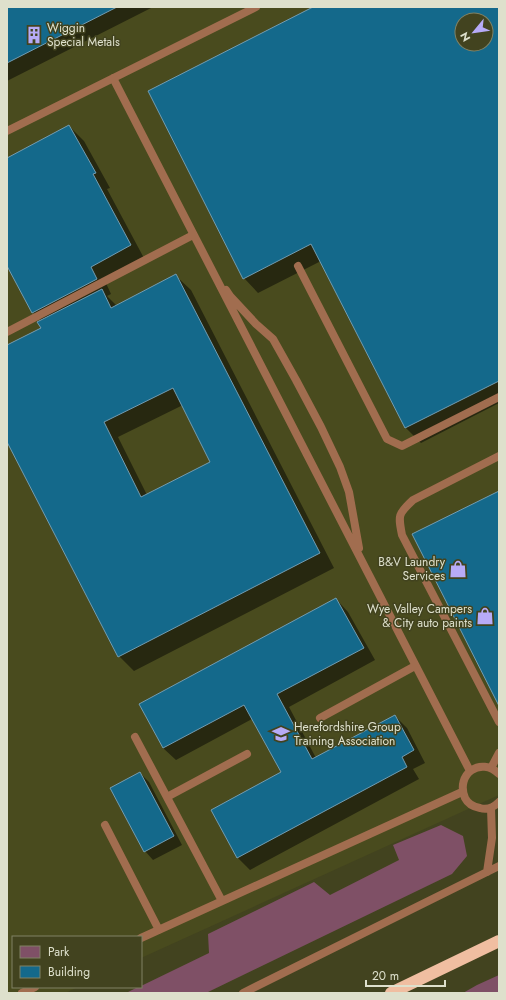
<svg xmlns="http://www.w3.org/2000/svg" width="506" height="1000" viewBox="0 0 506 1000" font-family="Jost,sans-serif">
  <style>
    .built { fill: #494b1e; fill-rule: evenodd }
    .green { fill: #7f5066 }
    .shadow { fill: #0007; fill-rule: evenodd }
    .building { fill: #14698b; stroke: #729cb1; fill-rule: evenodd }
    .lines { fill: none; stroke-linecap: round; stroke-linejoin: round }
    .lane { stroke: #a16d4f; stroke-width: 8 }
    .highway { stroke: #f0bea1; stroke-width: 12 }
    .labels { text-anchor: middle; dominant-baseline: central; stroke-width: 3; stroke-linejoin: round; paint-order: stroke }
    .poi-label { font-size: 12px; fill: #dee0cc; stroke: #42431f; text-anchor: start }
  </style>
  <rect width="100%" height="100%" fill="#42431f"/>
  <!-- built -->
  <path class="built" d="M7 7H499V795L141 958V937H13V987H78L65 993H7ZM462 20H486V44H462Z"/>
  <!-- green -->
  <path class="green" d="M441 825 463 836 467 856 452 874 206 993H126L138 987H141V986L209 953 208 934 314 882 330 895 399 860 393 845Z
    M499 975V993H463L477 985Z"/>
  <!-- shadow -->
  <path class="shadow" d="M7 7H153L7 81Z
    M315 7H499V403L421 443 406 428 321 261 258 293 244 278ZM462 20H486V44H462Z
    M69 126 84 141 110 188 107 189 145 260 105 281 111 294 107 296 117 306 176 276 191 290 334 568 134 671 119 656 7 440V346L42 329V321L33 312 7 264V159ZM183 405 212 463 147 495 118 437Z
    M336 599 348 612 375 660 289 707 316 758 395 716 407 728 425 763 413 769 419 779 250 870 238 858 282 773 252 719 176 760 163 748Z
    M140 773 149 782 182 845 153 860 145 851Z"/>
  <!-- building -->
  <path class="building" d="M7 7H117L7 63Z
    M313 7H499V381L405 428 311 244 243 279 148 91ZM462 20H486V44H462Z
    M69 125 96 173 93 174 131 245 91 267 97 279 32 313 7 266V158Z
    M176 274 320 553 118 657 7 442V345L41 328 37 322 102 289 111 308ZM173 388 210 462 141 497 104 422Z
    M499 491V706L412 534Z
    M336 598 364 648 277 694 312 759 395 715 414 750 402 757 407 767 237 858 211 810 281 772 244 705 163 748 139 704Z
    M140 772 174 836 144 852 110 788Z"/>
  <g class="lines">
    <!-- lane -->
    <path class="lane" d="M113 78 470 771
      M7 131 256 7
      M298 266 387 439 402 446 499 397
      M226 290 230 296 256 324 273 339 296 380 321 427 340 467 349 492 359 548
      M7 332 193 235
      M499 456 413 500C398 514 398 515 402 535L499 722
      M320 718 415 666
      M135 737 222 901
      M491 768 499 753
      M499 774C481 756 455 774 465 798 468 804 474 807 480 808 487 810 494 807 499 802
      M167 797 247 754
      M105 825 159 930
      M487 872 492 838 491 808
      M141 938 462 792
      M22 993 35 987
      M243 993 499 866"/>
    <!-- highway -->
    <path class="highway" d="M391 993 499 941"/>
  </g>
  <!-- icons -->
  <defs>
    <g id="building-bare" transform="scale(1.38)"><path d="M-4-6H4V6H1V3H-1V6H-4ZM-2.5-4.3h1.7v1.8h-1.7ZM.8-4.3h1.7v1.8H.8ZM-2.5-1h1.7V.8h-1.7ZM.8-1h1.7V.8H.8Z" fill="#b7abf7" stroke="#42431f" stroke-width="2.5" paint-order="stroke"/></g>
    <g id="shop-bare" transform="scale(1.38)"><path d="M-5-2.5h2.3a2.7 3.5 0 0 1 5.4 0H5L5.5 6h-11ZM-1.5-2.5h3a1.5 2.3 0 0 0-3 0Z" fill="#b7abf7" stroke="#42431f" stroke-width="2.5" paint-order="stroke"/></g>
    <g id="university-bare" transform="scale(1.38)"><path d="M0-5L7-2L0 1L-7-2ZM-4 1L0 2.5L4 1V4Q0 6-4 4Z" fill="#b7abf7" stroke="#42431f" stroke-width="2.5" paint-order="stroke"/></g>
  </defs>
  <g fill-rule="evenodd">
    <use href="#building-bare" x="34" y="35"/>
    <use href="#shop-bare" x="458" y="569"/>
    <use href="#shop-bare" x="485" y="616"/>
    <use href="#university-bare" x="281" y="734"/>
  </g>
  <g class="labels">
    <!-- poi labels -->
    <g class="poi-label">
      <text x="47" y="28">Wiggin<tspan x="47" dy="14">Special Metals</tspan></text>
      <text x="445" y="562" text-anchor="end">B&amp;V Laundry<tspan x="445" dy="14">Services</tspan></text>
      <text x="472" y="609" text-anchor="end">Wye Valley Campers<tspan x="472" dy="14">&amp; City auto paints</tspan></text>
      <text x="294" y="727">Herefordshire Group<tspan x="294" dy="14">Training Association</tspan></text>
    </g>
  </g>
  <!-- border -->
  <rect width="506" height="1000" fill="none" stroke="#dee0cc" stroke-width="16"/>
  <!-- legend -->
  <rect x="12" y="936" width="130" height="52" fill="#42431f" stroke="#808264"/>
  <rect x="20" y="946" width="20" height="12" fill="#7f5066" stroke="#808264"/>
  <text x="48" y="956" font-size="12" fill="#dee0cc">Park</text>
  <rect x="20" y="966" width="20" height="12" fill="#14698b" stroke="#808264"/>
  <text x="48" y="976" font-size="12" fill="#dee0cc">Building</text>
  <!-- north arrow -->
  <g transform="translate(474 32) rotate(241)"><circle r="19" fill="#42431f" stroke="#808264"/>
  <path d="M0-3L7 15L0 10L-7 15Z" fill="#b7abf7"/>
  <text y="-6" font-size="11" font-weight="bold" text-anchor="middle" fill="#dee0cc">N</text>
  </g>
  <!-- scale -->
  <path d="M366 980v6h79v-6" fill="none" stroke="#dee0cc" stroke-width="2"/>
  <text x="372" y="980" font-size="12" fill="#dee0cc" stroke="#42431f" stroke-width="3" paint-order="stroke">20 m</text>
</svg>
